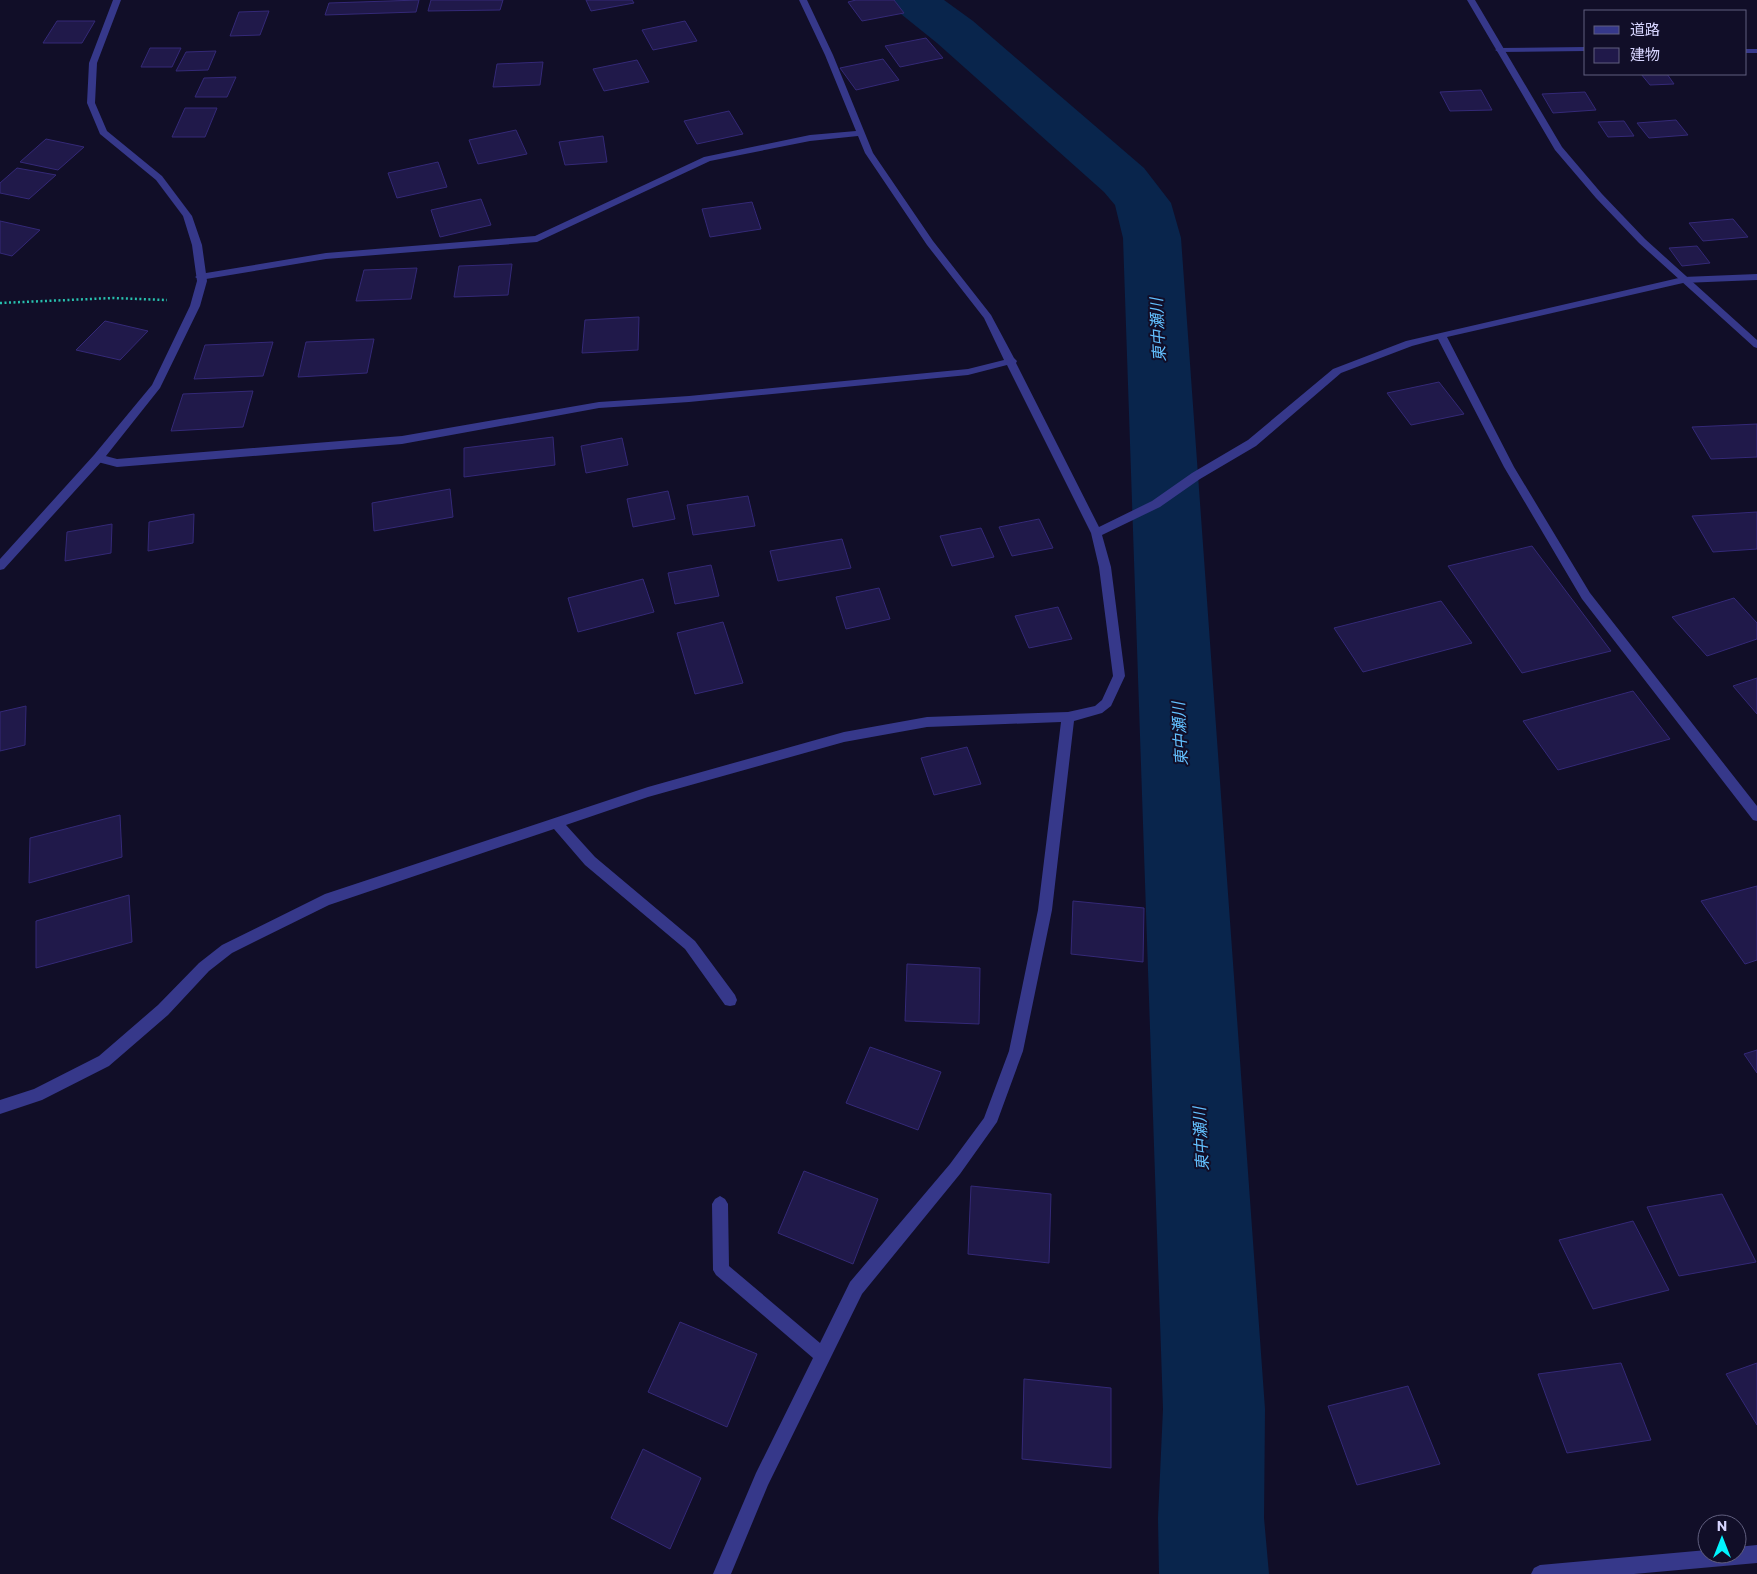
<svg xmlns="http://www.w3.org/2000/svg" width="1757" height="1574" viewBox="0 0 1757 1574" font-family="Commissioner,'Noto Sans JP',sans-serif">
  <style>
    .lines { fill: none; stroke-linecap: round; stroke-linejoin: round }
    .river { fill: #09254c; fill-rule: evenodd }
    .building { fill: #20194a; stroke: #342977 }
    .path { stroke: #28c0ae; stroke-width: 2.5; stroke-dasharray: 2 2.5; stroke-linecap: butt }
    .minor { fill: #36388a; fill-rule: evenodd }
    .tertiary { fill: #36388a; fill-rule: evenodd }
    .labels { text-anchor: middle; dominant-baseline: central; stroke-width: 4; stroke-linejoin: round; paint-order: stroke }
    .water-label { font-size: 16px; font-style: italic; fill: #63c0ff; stroke: #110e28 }
  </style>
  <rect width="100%" height="100%" fill="#110e28"/>
  <g class="lines">
    <!-- river -->
    <path class="river" d="M889 0H944L973 21 1144 168 1171 203 1181 238 1265 1409 1264 1518 1269 1574H1159L1158 1518 1163 1409 1123 238 1115 205 1104 192 937 43 896 10Z"/>
  </g>
  <!-- building -->
  <path class="building" d="M419 0 416 12 325 15 329 3Z
    M431 0H503L500 10 428 11Z
    M586 0H632L634 3 591 11Z
    M856 0H894L904 13 862 21 848 2Z
    M269 11 260 35 230 36 239 12Z
    M57 21H95L82 43H43Z
    M685 21 697 41 653 50 642 30Z
    M926 38 943 58 900 67 885 46Z
    M150 48H181L172 67H141Z
    M216 51 208 70 176 71 186 52Z
    M883 59 899 80 856 90 840 68Z
    M637 60 649 82 604 91 593 69Z
    M543 62 540 85 493 87 497 64Z
    M1641 74H1667L1674 84 1650 85Z
    M236 77 227 97H195L204 78Z
    M1481 90 1492 110 1450 111 1440 92Z
    M1585 92 1596 110 1553 113 1542 94Z
    M185 108H217L205 137H172Z
    M729 111 743 134 697 144 684 121Z
    M1676 120 1688 135 1649 138 1637 123Z
    M1624 121 1634 136 1608 137 1598 122Z
    M516 130 527 154 478 164 469 140Z
    M603 136 607 162 565 165 559 142Z
    M46 139 84 147 58 170 20 162Z
    M438 162 447 187 397 198 388 173Z
    M17 168 56 175 29 199 0 193V183Z
    M481 199 491 225 440 237 431 210Z
    M752 202 761 229 710 237 702 209Z
    M1733 219 1748 237 1703 241 1689 223Z
    M0 221 40 230 12 256 0 253Z
    M1697 246 1710 263 1682 266 1669 248Z
    M512 264 508 295 454 297 459 266Z
    M417 268 411 299 356 301 364 270Z
    M639 317 638 350 582 353 585 320Z
    M105 321 148 331 120 360 76 350Z
    M374 339 367 373 298 377 306 342Z
    M273 342 263 376 194 379 205 345Z
    M1439 382 1464 414 1411 425 1387 393Z
    M253 391 243 427 171 431 183 394Z
    M1757 424V457L1711 459 1692 427Z
    M553 437 555 465 464 477V448Z
    M622 438 628 465 586 473 581 446Z
    M450 489 453 517 374 531 372 503Z
    M668 491 675 519 633 527 627 499Z
    M748 496 755 526 693 535 687 505Z
    M1757 512V549L1713 552 1692 516Z
    M194 514 193 543 148 551 149 522Z
    M1039 519 1053 548 1012 556 999 527Z
    M112 524 111 553 65 561 67 532Z
    M981 528 994 557 952 566 940 536Z
    M842 539 851 568 778 581 770 551Z
    M1532 546 1611 651 1522 673 1448 566Z
    M711 565 719 596 675 604 668 573Z
    M643 579 654 612 578 632 568 598Z
    M879 588 890 619 846 629 836 597Z
    M1734 598 1757 623V639L1707 656 1672 617Z
    M1441 601 1472 643 1363 672 1334 628Z
    M1058 607 1072 639 1029 648 1015 616Z
    M723 622 743 683 695 694 677 633Z
    M1757 678V714L1733 686Z
    M1633 691 1670 739 1558 770 1523 721Z
    M26 706 25 745 0 751V712Z
    M967 747 981 784 934 795 921 758Z
    M120 815 122 857 29 883 30 838Z
    M1757 886V960L1745 964 1701 901Z
    M129 895 132 942 36 968V921Z
    M1073 901 1144 908 1143 962 1071 954Z
    M907 964 980 968 979 1024 905 1021Z
    M870 1047 941 1072 918 1130 846 1103Z
    M1757 1050V1073L1744 1054Z
    M804 1171 878 1199 853 1264 778 1233Z
    M971 1186 1051 1194 1049 1263 968 1254Z
    M1722 1194 1756 1262 1679 1276 1647 1207Z
    M1633 1221 1669 1290 1593 1309 1559 1240Z
    M680 1322 757 1354 727 1427 648 1392Z
    M1621 1363 1651 1440 1567 1453 1538 1374Z
    M1757 1363V1425L1726 1374Z
    M1024 1379 1111 1388V1468L1022 1459Z
    M1408 1386 1440 1464 1357 1485 1328 1406Z
    M643 1449 701 1478 670 1549 611 1518Z"/>
  <g class="lines">
    <!-- path -->
    <path class="path" d="M0 303 113 298 167 300"/>
    <!-- minor -->
    <path class="minor" d="M799 0H807L833 55 873 153 933 241 991 315 1014 358 1017 361 1016 363 1099 527 1152 501 1192 473 1248 440 1333 369 1406 341 1683 277 1757 274V280L1683 283 1447 337 1514 467 1590 593 1757 806V821L1753 820 1582 599 1504 467 1438 339 1412 346 1341 373 1256 446 1200 479 1160 507 1102 535 1111 567 1125 676 1111 706 1102 713 1074 721 1052 910 1023 1051 997 1122 960 1174 862 1294 768 1485 731 1574H713L756 1473 813 1358 716 1275 713 1270 712 1204 715 1199 720 1196 725 1199 728 1204 729 1266 820 1343 850 1282 950 1164 984 1118 1009 1051 1038 910 1061 722 927 727 844 742 648 797 566 825 595 857 695 941 735 995 737 1000 735 1005 730 1006 725 1005 685 949 585 865 554 829 329 905 232 953 209 971 168 1015 109 1066 42 1100 0 1114V1100L34 1089 99 1056 158 1005 199 963 222 945 325 894 648 787 844 732 927 717 1068 712 1095 706 1102 700 1113 676 1099 567 1091 533 1007 365 968 375 689 402 599 408 402 444 117 467 94 461 93 458 98 454 117 459 402 436 599 402 689 396 968 369 1004 360 984 318 927 245 865 153 858 136 810 141 710 161 537 242 326 259 200 280 195 277 200 274 326 253 535 236 704 157 810 135 856 131 825 55Z
      M1586 47V51L1499 52 1495 50 1499 48Z
      M1746 49H1757V53H1746Z
      M1757 1545V1563L1634 1574H1531L1534 1568 1540 1565 1707 1550V1554H1737V1547Z"/>
    <!-- tertiary -->
    <path class="tertiary" d="M113 0H121L97 63 95 103 107 131 162 176 192 216 202 245 207 281 200 306 160 388 102 461 4 569 0 570V559L94 455 152 385 190 306 197 281 192 245 183 216 156 180 100 134 87 103 89 63Z
      M1467 0H1475L1562 147 1602 194 1645 239 1757 340V348L1754 347 1639 243 1596 198 1555 150Z"/>
  </g>
  <g class="labels">
    <!-- water labels -->
    <g class="water-label">
      <text transform="translate(1157 330) rotate(-93)">東中瀬川</text>
      <text transform="translate(1179 734) rotate(-93)">東中瀬川</text>
      <text transform="translate(1200 1139) rotate(-93)">東中瀬川</text>
    </g>
  </g>
  <!-- legend -->
  <rect x="1584" y="10" width="162" height="65" fill="#110e28" stroke="#605e7e"/>
  <rect x="1594" y="26" width="25" height="8" fill="#36388a" stroke="#605e7e"/>
  <text x="1630" y="35" font-size="15" fill="#d7d5ff">道路</text>
  <rect x="1594" y="48" width="25" height="15" fill="#20194a" stroke="#605e7e"/>
  <text x="1630" y="60" font-size="15" fill="#d7d5ff">建物</text>
  <!-- north arrow -->
  <g transform="translate(1722 1539)"><circle r="24" fill="#110e28" stroke="#605e7e"/>
  <path d="M0-4L9 19L0 12L-9 19Z" fill="#01f4ff"/>
  <text y="-8" font-size="14" font-weight="bold" text-anchor="middle" fill="#d7d5ff">N</text>
  </g>
</svg>
